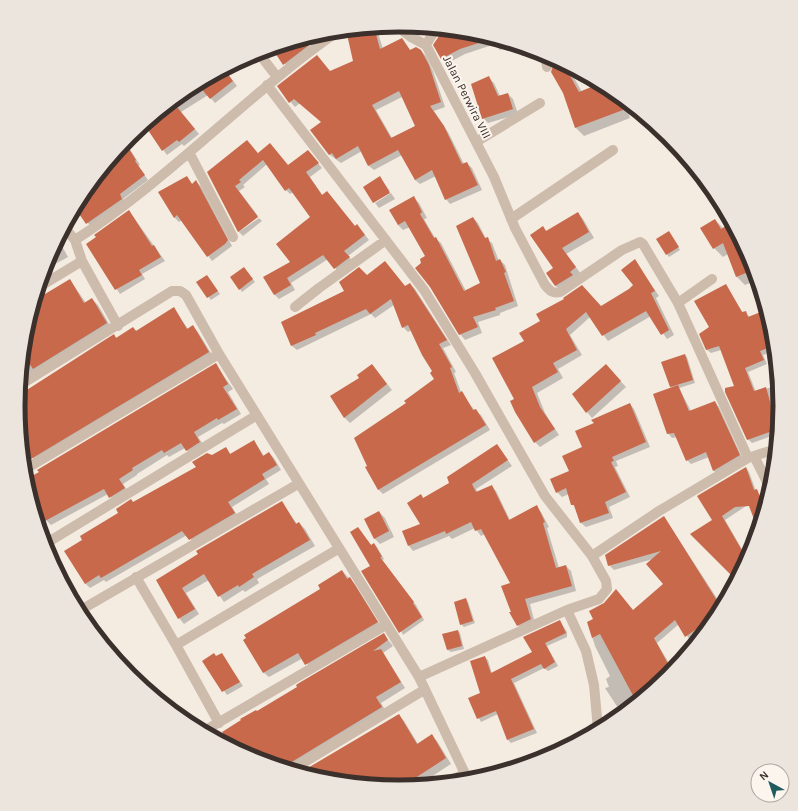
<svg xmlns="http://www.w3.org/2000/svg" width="798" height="811" viewBox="0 0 798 811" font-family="Karla,sans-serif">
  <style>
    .shadow { fill: #0003; fill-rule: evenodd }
    .building { fill: #c8694b; fill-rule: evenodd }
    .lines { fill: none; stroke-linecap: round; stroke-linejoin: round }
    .minor { stroke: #cdbbac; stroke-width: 10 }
    .labels { text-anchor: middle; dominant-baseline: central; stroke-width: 4; stroke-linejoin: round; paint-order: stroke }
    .street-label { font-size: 12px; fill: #3b302b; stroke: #fbf5ee }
    .rim { fill: none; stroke: #3b302b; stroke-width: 5 }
  </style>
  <rect width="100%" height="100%" fill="#f4ebe1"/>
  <!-- shadow -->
  <path class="shadow" d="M376 27 383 49 402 40 411 51H421L426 56 433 71 445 107 434 111 448 132 464 164 467 163 472 168 482 190 450 204 446 199 436 176 420 184 415 180 402 155 374 170 369 166 362 151 341 163 330 155 312 130 322 122 300 103 295 107 278 87 331 73 355 61 348 30ZM402 97 416 126 392 138 376 110Z
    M446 29 474 32 514 44 500 50 495 44 465 54 446 64 441 59 447 33Z
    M302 39 309 47 289 69 273 48Z
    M516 45 532 50 533 53 522 56 517 51Z
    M559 61 569 69 582 92 602 84 611 89 623 99 630 118 584 136 576 128Z
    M224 69 237 86 215 103 208 95 181 112 199 134 184 146 182 144 167 155 144 124 188 89Z
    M489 78 494 83 500 96 508 94 513 99 518 114 488 123 483 118Z
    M125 142 140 165 138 166 148 180 123 199 126 203 92 228 75 207 82 194Z
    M270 145 288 166 308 151 322 168 310 177 323 196 355 227 361 230 369 240 348 256 354 262 339 273 328 259 291 283 295 290 279 299 274 294 291 262 311 218 293 192 290 194 286 190 267 164 243 185 245 187 239 191 258 216 239 232 208 173 258 154Z
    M186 178 193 185 196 182 201 186 232 246 212 261 182 220 179 222 174 217Z
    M380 178 390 191 374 202Z
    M391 193 395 199 379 208 375 203Z
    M414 198 419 203 427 218 424 219 435 238 441 243 466 291 482 283 473 218 478 223 486 239 492 243 499 261 500 260 505 265 518 306 500 313V315L478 322 482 333 465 340 460 334 423 264 426 257 410 227 403 230 398 225 391 210Z
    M129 211 165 261 142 274 145 279 120 294 88 244Z
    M578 213 583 219 594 238 566 254 581 274 560 290 554 284V268L543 227 547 232Z
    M259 218 262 221 243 236 239 232Z
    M715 220 723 228 732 223 751 260 757 280 745 285 736 276 728 254 723 257 714 248 702 228Z
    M671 235 680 250 669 257 667 254Z
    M58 239 68 257 44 270 47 259Z
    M635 261 659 296 656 298 674 335 667 339 651 316 608 341 590 317 570 335 582 355 558 369 563 378 537 393 545 413 559 435 540 447 535 442 516 400 525 341 542 322 601 307 635 285Z
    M385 263 405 287 410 284 415 289 451 345 443 348 456 372 454 373 461 392 475 411 481 415 490 430 383 494 378 489 369 466 407 404 435 379 434 372 412 330 408 332 403 327 394 305 375 318 371 314 297 350 292 346 282 322 346 291Z
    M246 271 255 282 242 292 240 289Z
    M209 279 220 294 211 300 197 283Z
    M70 280 86 303 92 299 98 305 112 329 20 389 25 331 34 301Z
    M726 286 743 313 745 312 750 317 767 311 773 331 775 351 763 355 767 364 748 372 756 392 778 385 780 406 777 434 752 443 748 439 735 387 721 350 711 353 707 350 711 327Z
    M174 309 188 329 193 326 198 332 214 358 37 463 29 454 23 458 18 405 19 392H24L114 336 117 338 133 328 136 331Z
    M685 355 687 357 695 383 679 388 691 411 715 403 719 407 743 460 718 475 714 471 709 457 691 464 687 460 677 437 672 438 668 433 672 388 670 387Z
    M216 365 233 389 228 392 241 414 224 424 222 423 198 437 205 447 191 455 185 448 169 457 167 455 137 474V475L123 484 129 493 115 502 108 494 51 525 46 520 29 491 26 481Z
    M372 365 392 390 350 423 344 417Z
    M611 371 626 387 592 418 587 412Z
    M630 404 634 409 650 447 616 461 618 466 615 467 630 497 609 507 613 518 586 527 581 523 569 494 562 497 557 492 584 448 595 423Z
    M254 441 264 456 269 453 274 458 281 470 266 479 269 484 232 507 239 518 195 544 187 535 106 582 104 580 90 588 85 583 83 540 134 503 197 468 226 448 231 455Z
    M497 445 512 466 476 489 478 492 491 486 496 491 510 520 536 507 541 512 549 527 547 528 559 568 566 566 571 571 576 591 530 604 535 624 523 630 518 625 512 612V583L485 534 481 536 475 528 452 539 449 536 413 551 409 546 422 524 420 495 424 499 451 484Z
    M746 468 749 472 756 491 761 496 768 494 758 528 749 504 725 520 747 558 736 580 699 529 714 520Z
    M282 503 297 524 299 523 305 529 315 546 257 579 259 583 245 592 243 590 224 602 209 580 186 593 199 614 184 624 179 618 158 580Z
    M379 512 385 518 394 537 380 544 374 538Z
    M664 517 722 606 716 617 704 631 690 640 679 624 657 643 673 670 605 725V718L620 711 605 688 609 687 606 679 610 676 595 646 588 623 633 611 664 584 653 559 614 570 609 565Z
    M360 531 372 546 374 544 377 547 384 559 382 560 416 605 424 620 403 635 372 566Z
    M342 571 355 584 382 628 311 669 303 658 269 677 263 672Z
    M466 599 468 602 475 623 464 627 461 624Z
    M560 621 567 632V637L547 646 558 666 548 671 544 668 514 683 537 733 511 743 507 739 498 714 481 722 469 699 481 693 485 657 488 660 492 674 534 653Z
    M458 631 460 633 464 649 451 652 448 650 443 634Z
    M384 635 393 646 383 653 405 688 381 703 387 713 294 770 253 757 220 740 257 712Z
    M221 654 243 686 227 695 203 661Z
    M399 715 404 721 418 744 432 736 437 741 451 764 420 784 399 786 324 779 302 772Z"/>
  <!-- building -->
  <path class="building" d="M374 27 380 49 402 38 410 50 416 47 421 50 429 65 441 102 430 106 444 126 462 164 467 162 478 185 445 200 432 170 415 180 398 150 368 166 358 146 336 159 332 153 329 155 310 130 321 122 294 99 289 103 277 86 317 55 330 71 353 61 346 30ZM399 91 415 126 391 138 372 105Z
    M452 30 474 32 494 38 460 49 441 59 433 45 439 36Z
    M304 38 309 45 283 65 272 48Z
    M552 57 563 63 579 92 601 83 617 94 623 110 575 128 563 93 551 72 553 66Z
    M224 69 233 81 210 99 200 87Z
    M489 76 498 96 508 93 513 109 482 119 471 84Z
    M172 101 195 129 179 142 177 140 162 151 144 124Z
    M247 140 262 158 258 153 270 143 288 165 308 150 319 163 306 172 322 195 327 191 355 226 357 224 365 235 344 251 350 257 334 269 323 255 287 278 291 285 274 295 263 277 290 262 276 244 310 217 289 188 285 191 263 160 239 180 241 182 235 186 258 217 238 232 207 172Z
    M128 147 136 160 135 161 145 175 120 194 122 199 86 224 75 208 82 194 113 156Z
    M187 176 192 184 196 180 228 240 225 244 207 257 177 215 174 218 158 192Z
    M380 176 390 193 373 203 363 187Z
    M414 196 422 212 420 214 434 238 436 237 464 291 480 283 456 226 473 217 485 238 488 237 496 261 500 259 506 272 504 273 514 301 495 308 496 310 473 317 478 327 459 335 430 287 415 268 421 263 420 259 425 256 405 221 398 225 389 210Z
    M129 210 152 246 154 245 161 257 139 270 142 275 115 290 86 244 96 237 94 235Z
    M578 212 589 232 562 248 576 267 570 272 573 275 555 286 546 273 553 268 530 235 543 226 546 231Z
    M715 219 721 229 731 223 739 237 751 271 736 277 723 243 713 249 700 228Z
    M669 231 679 247 666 255 656 239Z
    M635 259 655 291 651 293 669 330 661 335 646 311 602 336 586 312 566 329 577 350 553 363 558 372 532 387 540 407 555 429 534 443 515 412 510 401 514 399 492 358 524 341 519 333 540 321 536 314 564 299 563 298 582 285 601 306 629 289 633 285 621 270Z
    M385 261 405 286 410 283 447 340 439 344 452 367 450 368 459 393 462 391 473 410 476 409 486 425 378 490 365 467 367 466 354 438 406 403 404 401 434 379 430 373 432 371 422 355 408 325 402 328 391 299 370 314 366 309 315 333 316 335 291 346 281 322 344 291 339 282 359 267 367 275Z
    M244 267 253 279 239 290 230 277Z
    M207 275 218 291 207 298 196 282Z
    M70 279 84 303 92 298 107 323 33 369 23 354 25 331 35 300Z
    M726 284 742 312 746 311 748 317 766 310 773 331 774 346 760 351 764 360 745 368 754 391 766 387 773 413 780 410 778 429 747 440 725 392V388L734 386 719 346 706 350 699 334 709 327 694 301Z
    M174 307 187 329 193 325 209 352 31 459 22 444 18 405 19 395 114 334 116 338 133 327 136 331Z
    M685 354 693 380 670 387 661 362Z
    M216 363 228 384 223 387 237 409 218 420 217 418 194 432 200 442 186 451 181 443 164 453 162 450 132 468 133 470 119 479 125 488 109 498 104 489 45 521 30 494 25 480 39 472 37 470Z
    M372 364 387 384 344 418 330 396 359 378 357 375Z
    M606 364 621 381 586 413 572 394Z
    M678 385 689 411 715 401 740 455 713 471 706 452 686 461 674 433 667 434 653 394Z
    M630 403 646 442 612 457 614 461 611 462 626 492 605 502 609 513 580 523 574 505H571L566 488 556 493 550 479 569 471 562 456 582 447 575 431 594 423 591 420Z
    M254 440 263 456 269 452 277 465 262 474 265 479 228 502 235 513 189 540 182 531 101 578 99 575 85 584 64 551 82 540 80 536 118 513 116 509 131 499 133 502 196 467 192 462 207 453 212 455 226 447 230 454Z
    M497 444 508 460 472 484 476 492 492 485 509 520 537 505 545 522 543 523 556 568 566 565 572 586 525 599 531 619 517 626 509 612H511L501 586 510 583 481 529 475 531 471 522 446 534 445 531 408 546 402 531 420 524 407 503 421 494 423 498 449 483 447 477Z
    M746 467 754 490 757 489 764 507 758 530 749 506 735 507 722 516 747 559 736 580 690 534 712 520 697 496Z
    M282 501 296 524 299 522 310 540 252 574 254 577 239 587 238 585 218 597 204 574 182 588 195 609 178 619 156 580 198 554 196 551Z
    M379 511 389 531 374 539 364 519Z
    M664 516 721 607 698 628 685 637 675 620 654 638 672 671 636 701 600 634 592 638 587 622 593 619 589 611 604 603 616 589 633 610 663 584 646 564 661 551 608 566 605 555Z
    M358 527 371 545 374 543 382 557H380L414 602 413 603 422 617 399 633 361 571 370 566 350 532Z
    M342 570 347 579 350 577 378 622 305 665 298 653 263 673 243 640 246 638 244 635 320 589 318 585Z
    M466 598 473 621 460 625 454 602Z
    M560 620 566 633 545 643 555 662 544 669 541 664 511 679 534 729 507 740 496 711 477 719 468 698 480 693 470 661 485 656 491 673 532 652 523 637Z
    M458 630 462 646 447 650 442 634Z
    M384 633 388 640 373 651 381 649 401 682 376 697 382 707 290 763 287 768 253 757 219 739 225 736 222 732 241 720 240 719 256 710 257 711 297 687 296 685 299 683Z
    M214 653 216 656 222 653 240 682 222 692 202 661Z
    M399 714 417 744 432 734 446 758 403 786H399L348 782 344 775 335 780 324 779 301 772Z"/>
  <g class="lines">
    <!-- minor -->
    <path class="minor" d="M395 25 411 37 426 45
      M436 28 426 45 494 177 515 228 545 285C550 291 553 294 560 292L622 250 640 242 643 244 678 303 748 458
      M311 36 317 46
      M258 52 277 77
      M545 54 547 67
      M267 85 424 290 475 373 545 496 592 556 606 581 607 589 599 599 567 610 419 677
      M476 142 540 103
      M190 154 233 237
      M511 219 613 150
      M64 227 75 240 82 261 118 326
      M75 240C170 179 247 94 340 30
      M39 287 82 261
      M678 303 712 279
      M295 307 319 288 386 240
      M20 385 172 291H180L186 295 219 354 419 677 468 780
      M754 456 770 488
      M24 470 219 354
      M45 544 257 415
      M592 556 659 511 748 458 776 449
      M136 577 176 645 219 723
      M567 610 586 651 594 685 598 729
      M79 611 298 484
      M176 645 338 549
      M204 731 386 625
      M293 769 424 690
      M449 782 465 773"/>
  </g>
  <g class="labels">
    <!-- street labels -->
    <g class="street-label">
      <text transform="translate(467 97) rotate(63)">Jalan Perwira VIII</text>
    </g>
  </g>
  <!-- crop -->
  <path d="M0 0H798V811H0ZM25 406a374 374 0 1 1 748 0a374 374 0 1 1-748 0Z" fill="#ece5de" fill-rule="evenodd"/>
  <path class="rim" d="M25 406a374 374 0 1 1 748 0a374 374 0 1 1-748 0Z"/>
  <!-- north arrow -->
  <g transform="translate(770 783) rotate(320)"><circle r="19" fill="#fbf5ee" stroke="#aea6a0"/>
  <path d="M0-3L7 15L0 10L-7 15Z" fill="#1f5a5e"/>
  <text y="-6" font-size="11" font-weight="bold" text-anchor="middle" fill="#3b302b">N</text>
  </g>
</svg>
